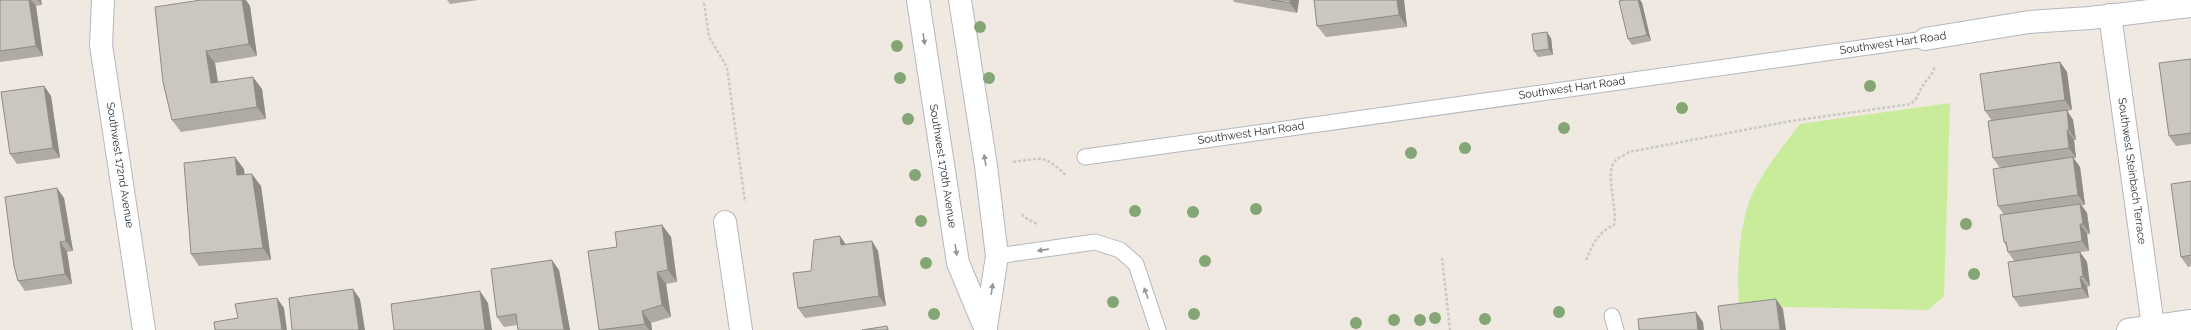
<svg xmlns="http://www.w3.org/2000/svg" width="2191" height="330" viewBox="0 0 2191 330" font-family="Raleway,sans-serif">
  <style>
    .pitch { fill: #c9ec9a }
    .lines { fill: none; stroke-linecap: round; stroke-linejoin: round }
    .lane-casing { stroke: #b4b7c1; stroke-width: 17 }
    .street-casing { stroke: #b4b7c1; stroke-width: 24 }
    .secondary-casing { stroke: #b4b7c1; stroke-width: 24 }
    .path { stroke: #c9c9c9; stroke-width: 2.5; stroke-dasharray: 3 2; stroke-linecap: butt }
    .lane { stroke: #fff; stroke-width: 15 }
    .street { stroke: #fff; stroke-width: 22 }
    .secondary { stroke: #fff; stroke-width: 22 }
    .tree { fill: #84a574 }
    .wall { fill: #afaba4 }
    .shaded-wall { fill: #8e8b86 }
    .building { fill: #cbc7bf; stroke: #8e8b86 }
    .oneway { fill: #969696 }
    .labels { text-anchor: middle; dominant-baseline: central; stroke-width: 3; stroke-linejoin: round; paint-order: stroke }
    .street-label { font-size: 11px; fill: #2e2e2e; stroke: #fff }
  </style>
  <rect width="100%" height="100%" fill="#efe9e1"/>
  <!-- pitch -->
  <path class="pitch" d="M1950 103 1944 296 1928 310 1739 306C1737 274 1738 242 1746 212 1753 182 1782 148 1800 124Z"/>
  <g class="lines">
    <!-- lane casing -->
    <g class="lane-casing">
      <path id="lane" d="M1085 157 1925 39
        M997 256 1095 242 1120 250 1136 264 1158 330
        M1612 316 1616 330"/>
    </g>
    <!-- street casing -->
    <g class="street-casing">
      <path id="street" d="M103 0 101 45 144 330
        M2110 15 2153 326
        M1925 39 2029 22 2090 18 2191 6
        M725 222 741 330
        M2128 330 2191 321"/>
    </g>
    <!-- secondary casing -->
    <g class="secondary-casing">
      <path id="secondary" d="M918 0 958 263 986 330
        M960 0 986 166 997 256 986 327"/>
    </g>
    <!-- path -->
    <path class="path" d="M704 3 709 37 727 67 745 202
      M1013 162C1044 158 1043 154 1067 176
      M1022 214 1024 217 1037 224
      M1442 258 1450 330
      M1586 260C1593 244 1597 233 1614 225 1618 208 1604 172 1615 161 1619 157 1625 155 1629 152L1791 121 1911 104C1918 98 1918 94 1922 87 1926 79 1933 76 1935 65"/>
    <!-- lane -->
    <use href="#lane" class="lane"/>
    <!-- street -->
    <use href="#street" class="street"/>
    <!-- secondary -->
    <use href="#secondary" class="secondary"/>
  </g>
  <!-- trees -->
  <g class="tree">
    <circle cx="980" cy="27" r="6"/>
    <circle cx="897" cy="46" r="6"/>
    <circle cx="900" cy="78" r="6"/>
    <circle cx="989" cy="78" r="6"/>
    <circle cx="1870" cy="86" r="6"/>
    <circle cx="1682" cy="108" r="6"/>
    <circle cx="908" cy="119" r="6"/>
    <circle cx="1564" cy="128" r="6"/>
    <circle cx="1465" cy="148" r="6"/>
    <circle cx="1411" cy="153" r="6"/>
    <circle cx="915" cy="175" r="6"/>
    <circle cx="1256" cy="209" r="6"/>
    <circle cx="1135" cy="211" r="6"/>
    <circle cx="1193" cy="212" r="6"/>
    <circle cx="921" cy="221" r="6"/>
    <circle cx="1966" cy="224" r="6"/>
    <circle cx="1205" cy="261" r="6"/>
    <circle cx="926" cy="263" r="6"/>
    <circle cx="1974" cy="274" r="6"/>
    <circle cx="1113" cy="302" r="6"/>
    <circle cx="1559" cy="312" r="6"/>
    <circle cx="934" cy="314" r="6"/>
    <circle cx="1194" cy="314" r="6"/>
    <circle cx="1435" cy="318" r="6"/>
    <circle cx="1485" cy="319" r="6"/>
    <circle cx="1394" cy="320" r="6"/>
    <circle cx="1420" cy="320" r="6"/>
    <circle cx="1356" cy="323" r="6"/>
  </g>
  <!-- wall -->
  <path class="wall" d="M0 0H41L42 5 36 6 43 56 0 62Z
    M447 0H478L450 4Z
    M1233 0H1299L1297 13 1234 2Z
    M1314 0H1404L1407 27 1326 37 1317 26Z
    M1624 0H1640L1642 3 1651 41 1632 45 1628 39Z
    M250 6 257 56 215 63 218 83 262 89 266 119 181 132 172 120 163 82Z
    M1551 38 1553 55 1538 57 1534 51Z
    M2191 59V144L2176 146 2169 136Z
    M2060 62 2067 72 2072 110 2067 111 2073 120 2076 140H2074L2076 158H2073L2080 167 2085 205H2082L2087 213 2090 234H2087L2089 251 2080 252 2087 262 2090 286 2087 287 2089 298 2020 307 2013 297 2014 261 2008 252 2006 246 2004 242V215L1998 206 2000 168 1993 158 1992 121 1985 111Z
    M44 86 51 96 60 158 17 164 10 154Z
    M244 169V174L261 186 271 260 199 266 191 254Z
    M2191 181V266L2188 267 2181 257Z
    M64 198 73 251 67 252 72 284 25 291 18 281Z
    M662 225 671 237 677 282 666 284 671 317 651 323 652 330H599L617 247Z
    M872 241 878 251 886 306 805 318 798 308 811 271 846 244Z
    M559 270 570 330H518L517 325 504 327 497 317Z"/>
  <!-- shaded-wall -->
  <path class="shaded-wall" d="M29 0H31L36 6 43 56 36 46Z
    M38 0H41L42 5Z
    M242 0H246L250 6 257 56 249 44Z
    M1290 0H1299L1297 13 1290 3Z
    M1397 0H1404L1407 27 1399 15Z
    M1638 0H1640L1642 3 1651 41 1647 35Z
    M1547 32 1551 38 1553 55 1549 49Z
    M206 51 215 63 220 95 211 83Z
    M2060 62 2067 72 2072 110 2065 100Z
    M253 77 262 89 266 119 257 107Z
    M44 86 51 96 60 158 53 148Z
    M2067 110 2073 120 2076 140 2069 130Z
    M2067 130 2074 140 2076 158 2069 148Z
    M235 157 244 169 246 187 237 175Z
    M2073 157 2080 167 2085 205 2078 195Z
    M252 174 261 186 271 260 263 248Z
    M57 188 64 198 73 251 66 241Z
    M2080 204 2087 213 2090 234 2083 224Z
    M2080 224 2087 234 2089 251 2082 241Z
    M662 225 671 237 677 282 668 270Z
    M840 236 847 246 841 245Z
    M872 241 878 251 886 306 879 296Z
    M60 242 67 252 72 284 65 274Z
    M2080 252 2087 262 2090 286 2083 276Z
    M552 260 559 270 570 330H564Z
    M657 272 666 284 671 317 662 305Z
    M2080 277 2087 287 2089 298 2082 288Z
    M353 289 360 299 365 330H359Z
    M480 291 488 303 492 330H485Z
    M277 298 284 308 287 330H282Z
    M1776 299 1783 309 1786 330H1780Z
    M642 311 651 323 652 330H649L645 324Z
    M1696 312 1703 322 1704 330H1698Z"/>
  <!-- building -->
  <path class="building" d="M0 0H29L36 46 0 51Z
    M201 0H242L249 44 206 51 211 83 253 77 257 107 172 120 163 82 155 7Z
    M1271 0H1290V3Z
    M1314 0H1397L1399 15 1317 26Z
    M1624 0H1638L1647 35 1628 39 1619 1Z
    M1547 32 1549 49 1534 51 1532 34Z
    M2191 59V133L2169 136 2159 63Z
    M2060 62 2065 100 1985 111 1980 74Z
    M44 86 53 148 10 154 1 92Z
    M2067 110 2069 130H2067L2069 148 1993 158 1988 121Z
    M235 157 237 175 252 174 263 248 191 254 184 163Z
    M2073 157 2078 195 1998 206 1993 169Z
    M2191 181V255L2181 257 2171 184Z
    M57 188 66 241 60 242 65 274 18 281 14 266 5 197Z
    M2080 204 2083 224H2080L2082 241 2008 252 2006 242H2004L2000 215Z
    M662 225 668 270 657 272 662 305 642 311 645 324 599 330 588 251 617 247 615 232Z
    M840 236 841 245 872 241 879 296 798 308 793 273 811 271 814 240Z
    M2080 252 2083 276 2080 277 2082 288 2013 297 2008 262Z
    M552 260 564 330H518L516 314 497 317 491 269Z
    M353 289 359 330H292L289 298Z
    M480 291 485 330H394L391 304Z
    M277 298 282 330H215L214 322 238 318 235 304Z
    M1776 299 1780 330H1721L1718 306Z
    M1696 312 1698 330H1639L1638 319Z
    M887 326 888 330H862Z"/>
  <!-- one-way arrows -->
  <defs><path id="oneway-solid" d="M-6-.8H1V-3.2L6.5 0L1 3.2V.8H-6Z"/></defs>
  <g class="oneway">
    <use href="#oneway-solid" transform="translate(924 39) rotate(81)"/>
    <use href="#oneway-solid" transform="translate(985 160) rotate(-99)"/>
    <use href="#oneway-solid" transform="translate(956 250) rotate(81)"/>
    <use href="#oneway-solid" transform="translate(1043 250) rotate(172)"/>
    <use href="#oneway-solid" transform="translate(992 289) rotate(-81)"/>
    <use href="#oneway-solid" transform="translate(1146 293) rotate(-110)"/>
  </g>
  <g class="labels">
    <!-- street labels -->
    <g class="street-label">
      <text transform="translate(1893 43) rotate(-8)">Southwest Hart Road</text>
      <text transform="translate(1572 88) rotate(-8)">Southwest Hart Road</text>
      <text transform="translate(1251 133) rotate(-8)">Southwest Hart Road</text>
      <text transform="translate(120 165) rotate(81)">Southwest 172nd Avenue</text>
      <text transform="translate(943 166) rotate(81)">Southwest 170th Avenue</text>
      <text transform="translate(2132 171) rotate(82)">Southwest Steinbach Terrace</text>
    </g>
  </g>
</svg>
